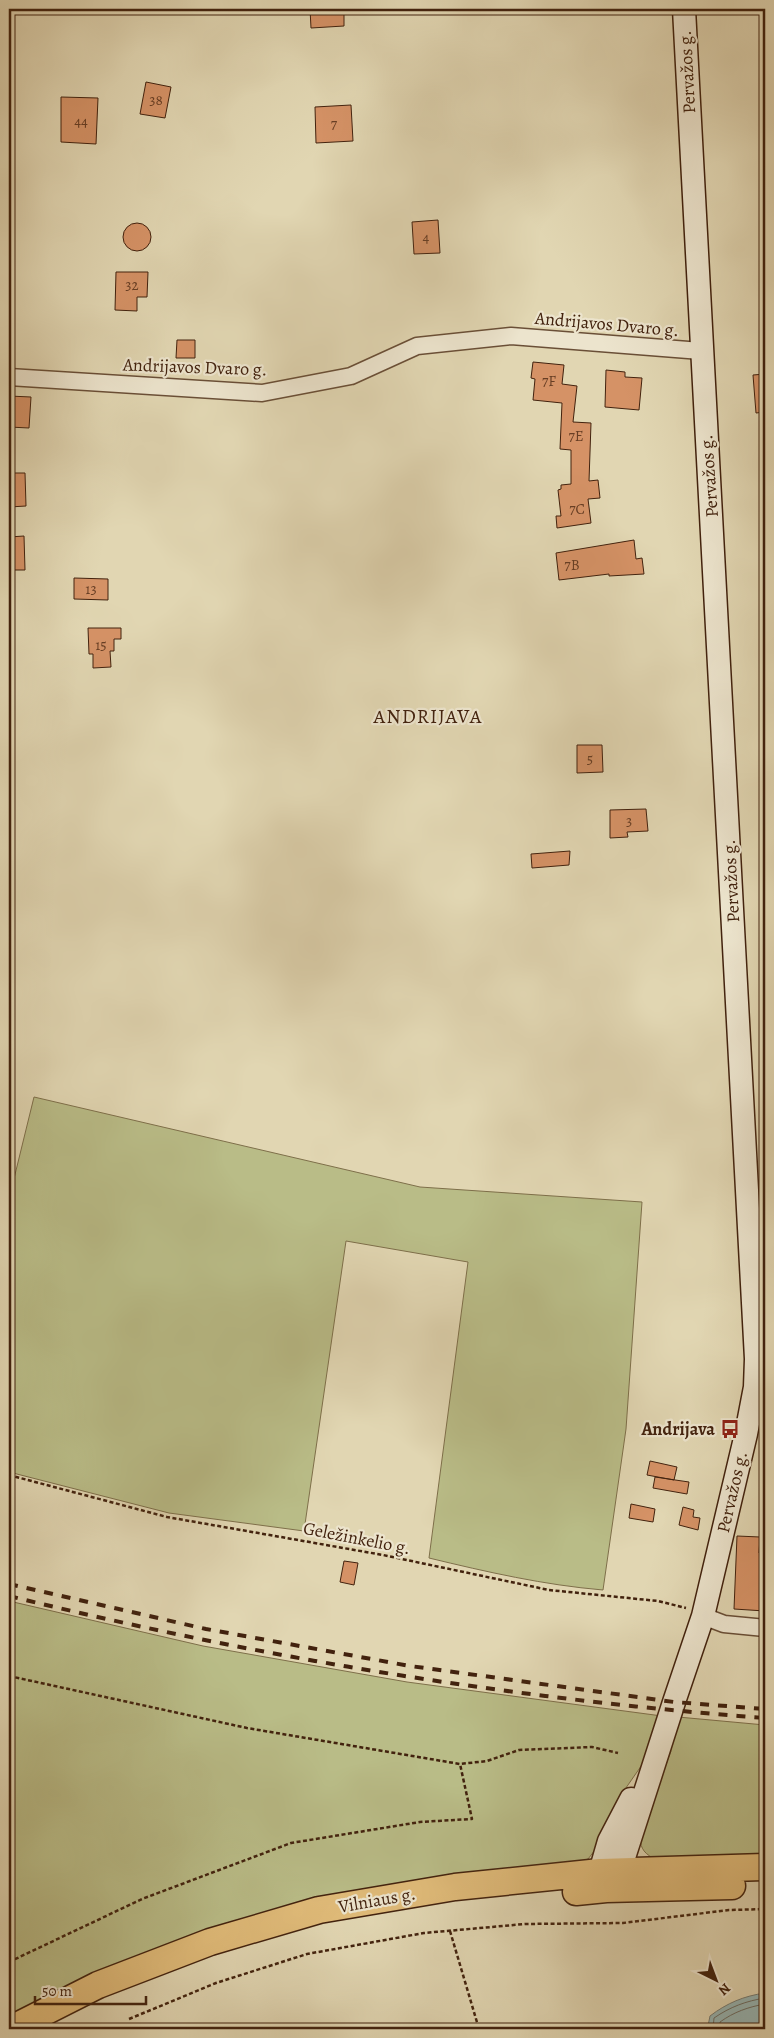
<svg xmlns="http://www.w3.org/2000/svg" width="774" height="2038" viewBox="0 0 774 2038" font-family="Alegreya,serif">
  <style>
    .green { fill: #b9bc87; stroke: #7e6f4a }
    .water { fill: #97b7b6; stroke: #757b73 }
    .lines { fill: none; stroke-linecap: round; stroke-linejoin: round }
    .shore { stroke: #6c6c62; stroke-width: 1 }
    .building { fill: #d59266; stroke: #42220e }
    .minor-casing { stroke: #6a4f37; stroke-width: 19 }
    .secondary-casing { stroke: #42220e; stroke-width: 25 }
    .trunk-casing { stroke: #42220e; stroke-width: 29 }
    .path { stroke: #42220e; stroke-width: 2.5; stroke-dasharray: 4 2.5; stroke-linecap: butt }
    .minor { stroke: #ece4cd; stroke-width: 16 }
    .secondary { stroke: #ece4cd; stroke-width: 22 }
    .trunk { stroke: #e0bb79; stroke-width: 26 }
    .rail { stroke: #42220e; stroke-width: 4; stroke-dasharray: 9 9; stroke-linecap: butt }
    .labels { text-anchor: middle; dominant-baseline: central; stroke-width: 4.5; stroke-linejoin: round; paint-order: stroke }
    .number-label { font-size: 15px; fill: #673e24 }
    .street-label { font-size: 18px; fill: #42220e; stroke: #ece4cd }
    .poi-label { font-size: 18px; font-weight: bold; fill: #42220e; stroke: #ece4cd; text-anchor: end }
    .quarter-label { font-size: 20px; letter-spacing: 1px; fill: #42220e; stroke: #ece4cd }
  </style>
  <rect width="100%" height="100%" fill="#e1d6b2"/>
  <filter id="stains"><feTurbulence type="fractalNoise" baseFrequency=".004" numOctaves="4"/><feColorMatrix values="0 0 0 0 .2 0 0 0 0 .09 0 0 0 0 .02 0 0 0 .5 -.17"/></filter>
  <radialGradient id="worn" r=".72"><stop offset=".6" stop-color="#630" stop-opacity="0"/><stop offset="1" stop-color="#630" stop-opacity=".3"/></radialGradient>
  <!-- green -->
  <path class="green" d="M34 1097 420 1187 642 1202 626 1429 603 1590C544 1585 487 1572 429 1558L468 1262 346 1241 304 1531 169 1513 9 1472V1199Z
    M9 1601 203 1646 407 1682 662 1716 653 1749 621 1795 599 1845 588 1859 572 1864 397 1885 9 2019Z
    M678 1717 765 1725V1862L653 1858C642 1852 640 1846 640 1834L671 1751 669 1747Z"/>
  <!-- water -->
  <path class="water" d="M765 1993V2027L762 2029H709L708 2026 710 2016C727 2003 744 1996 765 1993Z"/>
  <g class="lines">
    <!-- shore -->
    <path class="shore" d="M713 2029 714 2018C730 2007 746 2001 765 1998
      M720 2029V2022C734 2012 748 2007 765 2004"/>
  </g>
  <!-- building -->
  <path class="building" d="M310 9H344V26L311 28Z
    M146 82 171 87 165 118 140 114Z
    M61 97 98 98 96 144 61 142Z
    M351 105 353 141 316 143 315 107Z
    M438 220 440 253 414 254 412 222Z
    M123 237a14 14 0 1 1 28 0a14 14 0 1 1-28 0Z
    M116 272H148L147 297H137V311L115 310Z
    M177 340H195V358H176Z
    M533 362 564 365 562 384 577 386 573 422 591 423 589 481 598 480 600 498 588 499 591 523 557 528 556 516H561L558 490 561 489V485L571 484V450L560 449 562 403 533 400 535 379 531 378Z
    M606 370 625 372V377L642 378 639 410 605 407Z
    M765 374V412L756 413 753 375Z
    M9 396 31 397 29 428 9 427Z
    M9 473H25L26 506 9 507Z
    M24 536 25 570H9V537Z
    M634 540 636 559 642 558 644 574 609 576V574L559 580 556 553Z
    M74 578 108 579V600L74 599Z
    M88 628H121V639H114V651H110L111 667 93 668V654H89Z
    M577 745H602L603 772 577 773Z
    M646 809 648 831 627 832 628 837 610 838V810Z
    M570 851 569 865 532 868 531 854Z
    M650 1461 677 1467 674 1480 647 1475Z
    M655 1477 689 1482 687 1494 653 1488Z
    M631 1504 655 1509 653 1522 629 1518Z
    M683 1507 694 1510 693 1517 700 1518 698 1530 679 1525Z
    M737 1536 760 1537 759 1553 765 1554V1611L734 1609Z
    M344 1561 358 1563 354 1585 340 1582Z"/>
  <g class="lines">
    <!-- minor casing -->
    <g class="minor-casing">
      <path id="minor" d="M9 377 262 393 351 376 417 346 511 336 701 351
        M703 1616 724 1624 765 1628"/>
    </g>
    <!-- secondary casing -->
    <g class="secondary-casing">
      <path id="secondary" d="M609 1885 620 1870 674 1702 703 1616 746 1434 755 1387 756 1359 684 9
        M605 1887 600 1872 609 1841 631 1799"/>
    </g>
    <!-- trunk casing -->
    <g class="trunk-casing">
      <path id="trunk" d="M576 1892 606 1889 732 1886
        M11 2029 98 1985 210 1942 319 1910 455 1887 600 1872 765 1867"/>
    </g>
    <!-- path -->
    <path class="path" d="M9 1475 167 1517 383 1555 549 1590 658 1601 686 1608
      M9 1676 247 1728 460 1764 487 1761 519 1750 592 1747 618 1753
      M450 1931 479 2029
      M9 1962 142 1899 291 1843 420 1822 472 1819 460 1764
      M129 2019 216 1983 307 1954 424 1933 525 1924 623 1923 729 1910 765 1909"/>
    <!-- minor -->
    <use href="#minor" class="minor"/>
    <!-- secondary -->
    <use href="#secondary" class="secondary"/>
    <!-- trunk -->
    <use href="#trunk" class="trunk"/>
    <!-- rail -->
    <path class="rail" d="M9 1584 206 1629 410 1666 674 1702 765 1709
      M9 1596C257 1657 510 1699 765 1718"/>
  </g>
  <!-- icons -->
  <defs>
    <g id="bus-bare" transform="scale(1.5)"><path d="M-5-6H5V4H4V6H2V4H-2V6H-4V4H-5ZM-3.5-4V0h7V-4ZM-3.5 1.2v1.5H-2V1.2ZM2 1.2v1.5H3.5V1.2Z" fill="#8f2418" stroke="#ece4cd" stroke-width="2.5" paint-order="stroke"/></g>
  </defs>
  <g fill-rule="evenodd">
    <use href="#bus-bare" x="730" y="1429"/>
  </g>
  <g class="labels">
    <!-- number labels -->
    <g class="number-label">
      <text x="156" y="100">38</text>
      <text x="81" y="121">44</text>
      <text x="334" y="124">7</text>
      <text x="426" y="237">4</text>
      <text x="132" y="285">32</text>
      <text x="549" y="381">7F</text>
      <text x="576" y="436">7E</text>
      <text x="577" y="509">7C</text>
      <text x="572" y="565">7B</text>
      <text x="91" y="589">13</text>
      <text x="101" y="645">15</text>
      <text x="590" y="759">5</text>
      <text x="629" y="821">3</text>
    </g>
    <!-- street labels -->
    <g class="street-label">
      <text transform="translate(687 72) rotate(-93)">Pervažos g.</text>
      <text transform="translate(607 324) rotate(5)">Andrijavos Dvaro g.</text>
      <text transform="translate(195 367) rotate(2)">Andrijavos Dvaro g.</text>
      <text transform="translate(709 476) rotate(-94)">Pervažos g.</text>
      <text transform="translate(731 881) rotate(-93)">Pervažos g.</text>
      <text transform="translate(732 1492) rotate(-77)">Pervažos g.</text>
      <text transform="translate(357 1538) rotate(11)">Geležinkelio g.</text>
      <text transform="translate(377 1900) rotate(-10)">Vilniaus g.</text>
    </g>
    <!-- poi labels -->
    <g class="poi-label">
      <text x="715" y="1429">Andrijava</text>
    </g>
    <!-- quarter labels -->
    <g class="quarter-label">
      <text x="428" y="716">ANDRIJAVA</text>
    </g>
  </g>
  <!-- margin -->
  <rect width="774" height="2038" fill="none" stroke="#e1d6b2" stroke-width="30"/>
  <rect x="10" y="10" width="754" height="2018" fill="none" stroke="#42220e" stroke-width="2.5"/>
  <rect x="15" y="15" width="744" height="2008" fill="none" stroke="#42220e"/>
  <!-- north arrow -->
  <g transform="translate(716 1980) rotate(138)" stroke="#ece4cd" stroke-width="4" paint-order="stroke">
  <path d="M0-4L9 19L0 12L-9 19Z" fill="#42220e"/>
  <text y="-8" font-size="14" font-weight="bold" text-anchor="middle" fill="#42220e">N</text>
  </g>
  <!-- scale -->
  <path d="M35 1996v8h111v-8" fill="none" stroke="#42220e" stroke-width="2.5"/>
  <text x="42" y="1996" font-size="15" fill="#42220e" stroke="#ece4cd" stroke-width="4" paint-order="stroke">50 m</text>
  <rect width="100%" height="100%" filter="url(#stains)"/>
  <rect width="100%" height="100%" fill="url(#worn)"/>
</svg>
